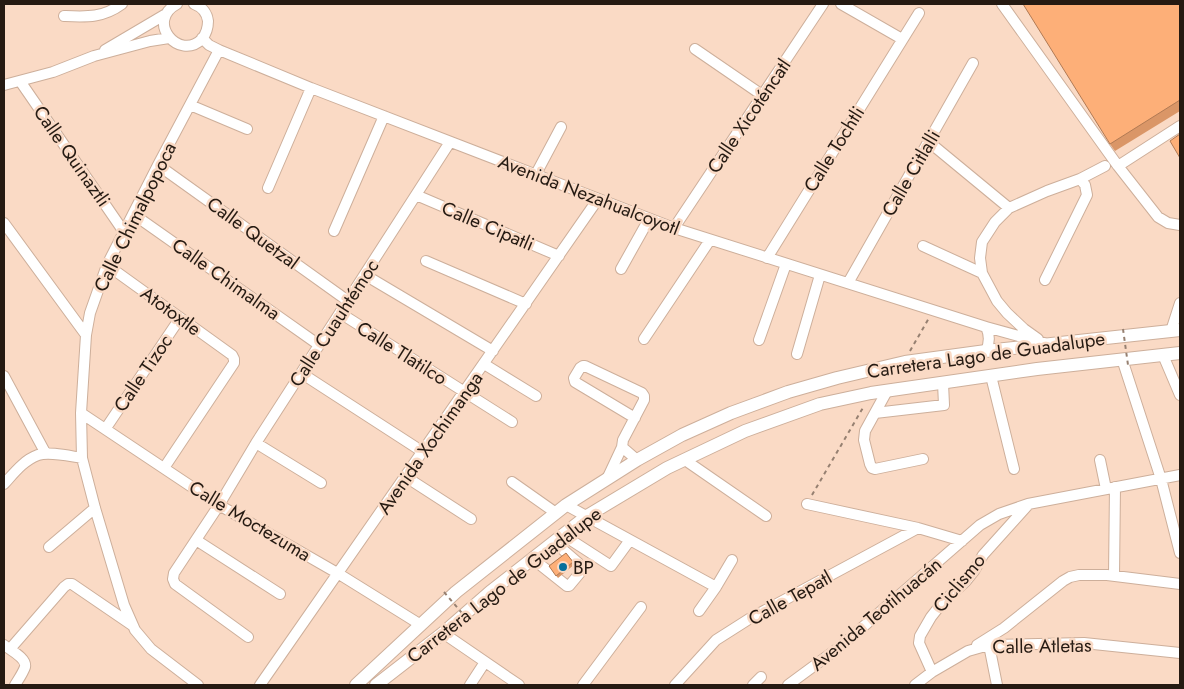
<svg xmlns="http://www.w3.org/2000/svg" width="1184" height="689" viewBox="0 0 1184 689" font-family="Jost,sans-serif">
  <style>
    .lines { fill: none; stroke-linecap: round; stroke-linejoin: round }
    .minor-casing { stroke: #cdaf9b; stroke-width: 12 }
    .major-casing { stroke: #cdaf9b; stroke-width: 14 }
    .path { stroke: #968071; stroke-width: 2; stroke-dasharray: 4 4; stroke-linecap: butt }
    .minor { stroke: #fff; stroke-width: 10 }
    .major { stroke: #fff; stroke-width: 12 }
    .path-bridge { stroke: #968071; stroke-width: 2; stroke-dasharray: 4 4; stroke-linecap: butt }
    .wall { fill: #da9667 }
    .building { fill: #fdaf78; stroke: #b17a54 }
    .poi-dot { fill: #056f9c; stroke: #fadac5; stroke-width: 2 }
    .labels { text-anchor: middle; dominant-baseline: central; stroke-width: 5; stroke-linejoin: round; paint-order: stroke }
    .street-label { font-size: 19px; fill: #251a12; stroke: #fadac5 }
    .poi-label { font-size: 19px; fill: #251a12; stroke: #fadac5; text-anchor: start }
  </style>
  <rect width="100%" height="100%" fill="#fadac5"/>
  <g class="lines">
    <!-- minor casing -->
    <g class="minor-casing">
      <path id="minor" d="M177 4C145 21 179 62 202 39 206 34 208 28 208 21 207 13 202 7 194 4
        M841 4 902 39
        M1002 4 1118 166 1158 217 1168 223 1180 225
        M64 16C87 17 103 18 122 4
        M202 38 209 45 219 50 311 88 674 228 986 327 1044 343
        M695 49 762 95
        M105 50 166 14
        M20 81 124 232
        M4 85 53 72 94 56 150 41 169 38
        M190 105 247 129
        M929 142 1009 208
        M158 165 348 301
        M1118 166 1180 126
        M536 174 561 127
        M268 188 311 88
        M416 195 559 256
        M133 214 319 345
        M4 223 86 335
        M674 228 823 4
        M334 231 384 116
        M923 246 982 273
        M767 258 919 13
        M426 261 526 304
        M107 265 232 355 234 359V363L164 468
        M621 269 649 219
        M365 275 493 351
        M1045 280 1087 195 1085 185 1080 179
        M848 283 973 63
        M340 313 512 422
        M986 327C990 335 990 342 986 351
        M1171 331 1180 303
        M644 339 710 240
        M1038 339 1024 329 1007 313 997 301 982 273 980 258 982 242 995 222 1009 208 1047 191 1080 179 1105 166
        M759 340 786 264
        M797 354 820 275
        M1163 355 1180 395
        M1122 359 1161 479 1180 553
        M484 364 536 396
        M301 373 423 452
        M4 376 46 454
        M991 376 1014 469
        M887 391 865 431 864 440 870 464 872 468 875 469 923 459
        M81 413 219 505 339 574 421 625
        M875 413 944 405 943 383
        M106 428 180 318
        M256 443 321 483
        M622 447 637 460
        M685 460 766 516
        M1100 460 1106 489
        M406 477 471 519
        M607 479 622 447 623 440 644 400V396L642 393 585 366H583L580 368 574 378 575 382 635 418
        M512 482 556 513
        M4 484C14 473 24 460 38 455 49 451 69 456 82 458
        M807 504 918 528 962 541
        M566 505 716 587
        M563 535 611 566 630 540
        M196 540 280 594
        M49 547 95 508
        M533 559 567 586H569L584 568 554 542
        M1114 576 1115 487
        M699 611 716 587 732 560
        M443 633 519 685
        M248 637 175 584 173 579 174 573 219 505 256 443 450 142
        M4 645C10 650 27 658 25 667 23 673 18 680 15 685
        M977 645 1004 628 1063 581 1070 577 1079 575H1107L1180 584
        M989 645 997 685
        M10 649 64 587 68 584H72L132 625
        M932 672 919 643 920 636 931 617 942 603 966 581 974 571 983 555 1028 505
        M198 685 151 649 135 630 124 605 95 508 82 458 81 413 86 335 90 313 107 265 158 165 219 50
        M260 685 598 199
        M470 685 485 662
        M583 685 641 607
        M675 685 716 640 749 619 918 528
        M753 685 761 677
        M788 685 841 646 980 525 999 514 1028 504 1180 475
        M915 685 932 672 968 651 989 645 1084 643 1180 653"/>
    </g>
    <!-- major casing -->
    <g class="major-casing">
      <path id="major" d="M356 685 456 592 566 505 637 460 682 435 731 413 788 392 837 378 905 362 986 351 1180 330
        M376 685 443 633 490 592 587 516 667 468 745 431 820 404 871 393 1037 369 1180 353"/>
    </g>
    <!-- path -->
    <path class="path" d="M910 351 929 318
      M812 495 864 406"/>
    <!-- minor -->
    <use href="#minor" class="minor"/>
    <!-- major -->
    <use href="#major" class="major"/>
    <!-- path-bridge -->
    <path class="path-bridge" d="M1123 329 1128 365
      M444 592 467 619"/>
  </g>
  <!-- wall -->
  <path class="wall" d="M1180 4V111L1115 151 1110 144Z
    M566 553 575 564 558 578 549 566Z"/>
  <!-- building -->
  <path class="building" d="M1023 4H1180V100L1110 144Z
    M1180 134V158L1170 141Z
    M566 553 573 562 556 576 549 566Z"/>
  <!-- markers -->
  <circle class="poi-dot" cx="563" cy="567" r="5"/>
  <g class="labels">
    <!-- street labels -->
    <g class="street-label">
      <text transform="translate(749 116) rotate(-56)">Calle Xicoténcatl</text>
      <text transform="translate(834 149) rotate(-58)">Calle Tochtli</text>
      <text transform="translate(72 156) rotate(55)">Calle Quinaztli</text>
      <text transform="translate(911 173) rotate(-60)">Calle Citlalli</text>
      <text transform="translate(589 195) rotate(21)">Avenida Nezahualcoyotl</text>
      <text transform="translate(135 217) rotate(-64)">Calle Chimalpopoca</text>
      <text transform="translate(488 226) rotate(23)">Calle Cipatli</text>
      <text transform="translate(253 233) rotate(36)">Calle Quetzal</text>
      <text transform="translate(226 279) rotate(35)">Calle Chimalma</text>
      <text transform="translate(171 311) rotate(36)">Atotoxtle</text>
      <text transform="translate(334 323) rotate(-57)">Calle Cuauhtémoc</text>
      <text transform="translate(402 353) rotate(32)">Calle Tlatilco</text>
      <text transform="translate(986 355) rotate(-8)">Carretera Lago de Guadalupe</text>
      <text transform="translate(143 373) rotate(-56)">Calle Tizoc</text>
      <text transform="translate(430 443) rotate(-55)">Avenida Xochimanga</text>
      <text transform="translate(250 521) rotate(31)">Calle Moctezuma</text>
      <text transform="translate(959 583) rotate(-50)">Ciclismo</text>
      <text transform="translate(504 585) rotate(-38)">Carretera Lago de Guadalupe</text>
      <text transform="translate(790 598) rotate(-29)">Calle Tepatl</text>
      <text transform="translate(876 614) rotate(-40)">Avenida Teotihuacán</text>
      <text transform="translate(1042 646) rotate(-1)">Calle Atletas</text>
    </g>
    <!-- poi labels -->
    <g class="poi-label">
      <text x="573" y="567">BP</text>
    </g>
  </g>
  <!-- border -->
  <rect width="1184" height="689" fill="none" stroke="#251a12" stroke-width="10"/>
</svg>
